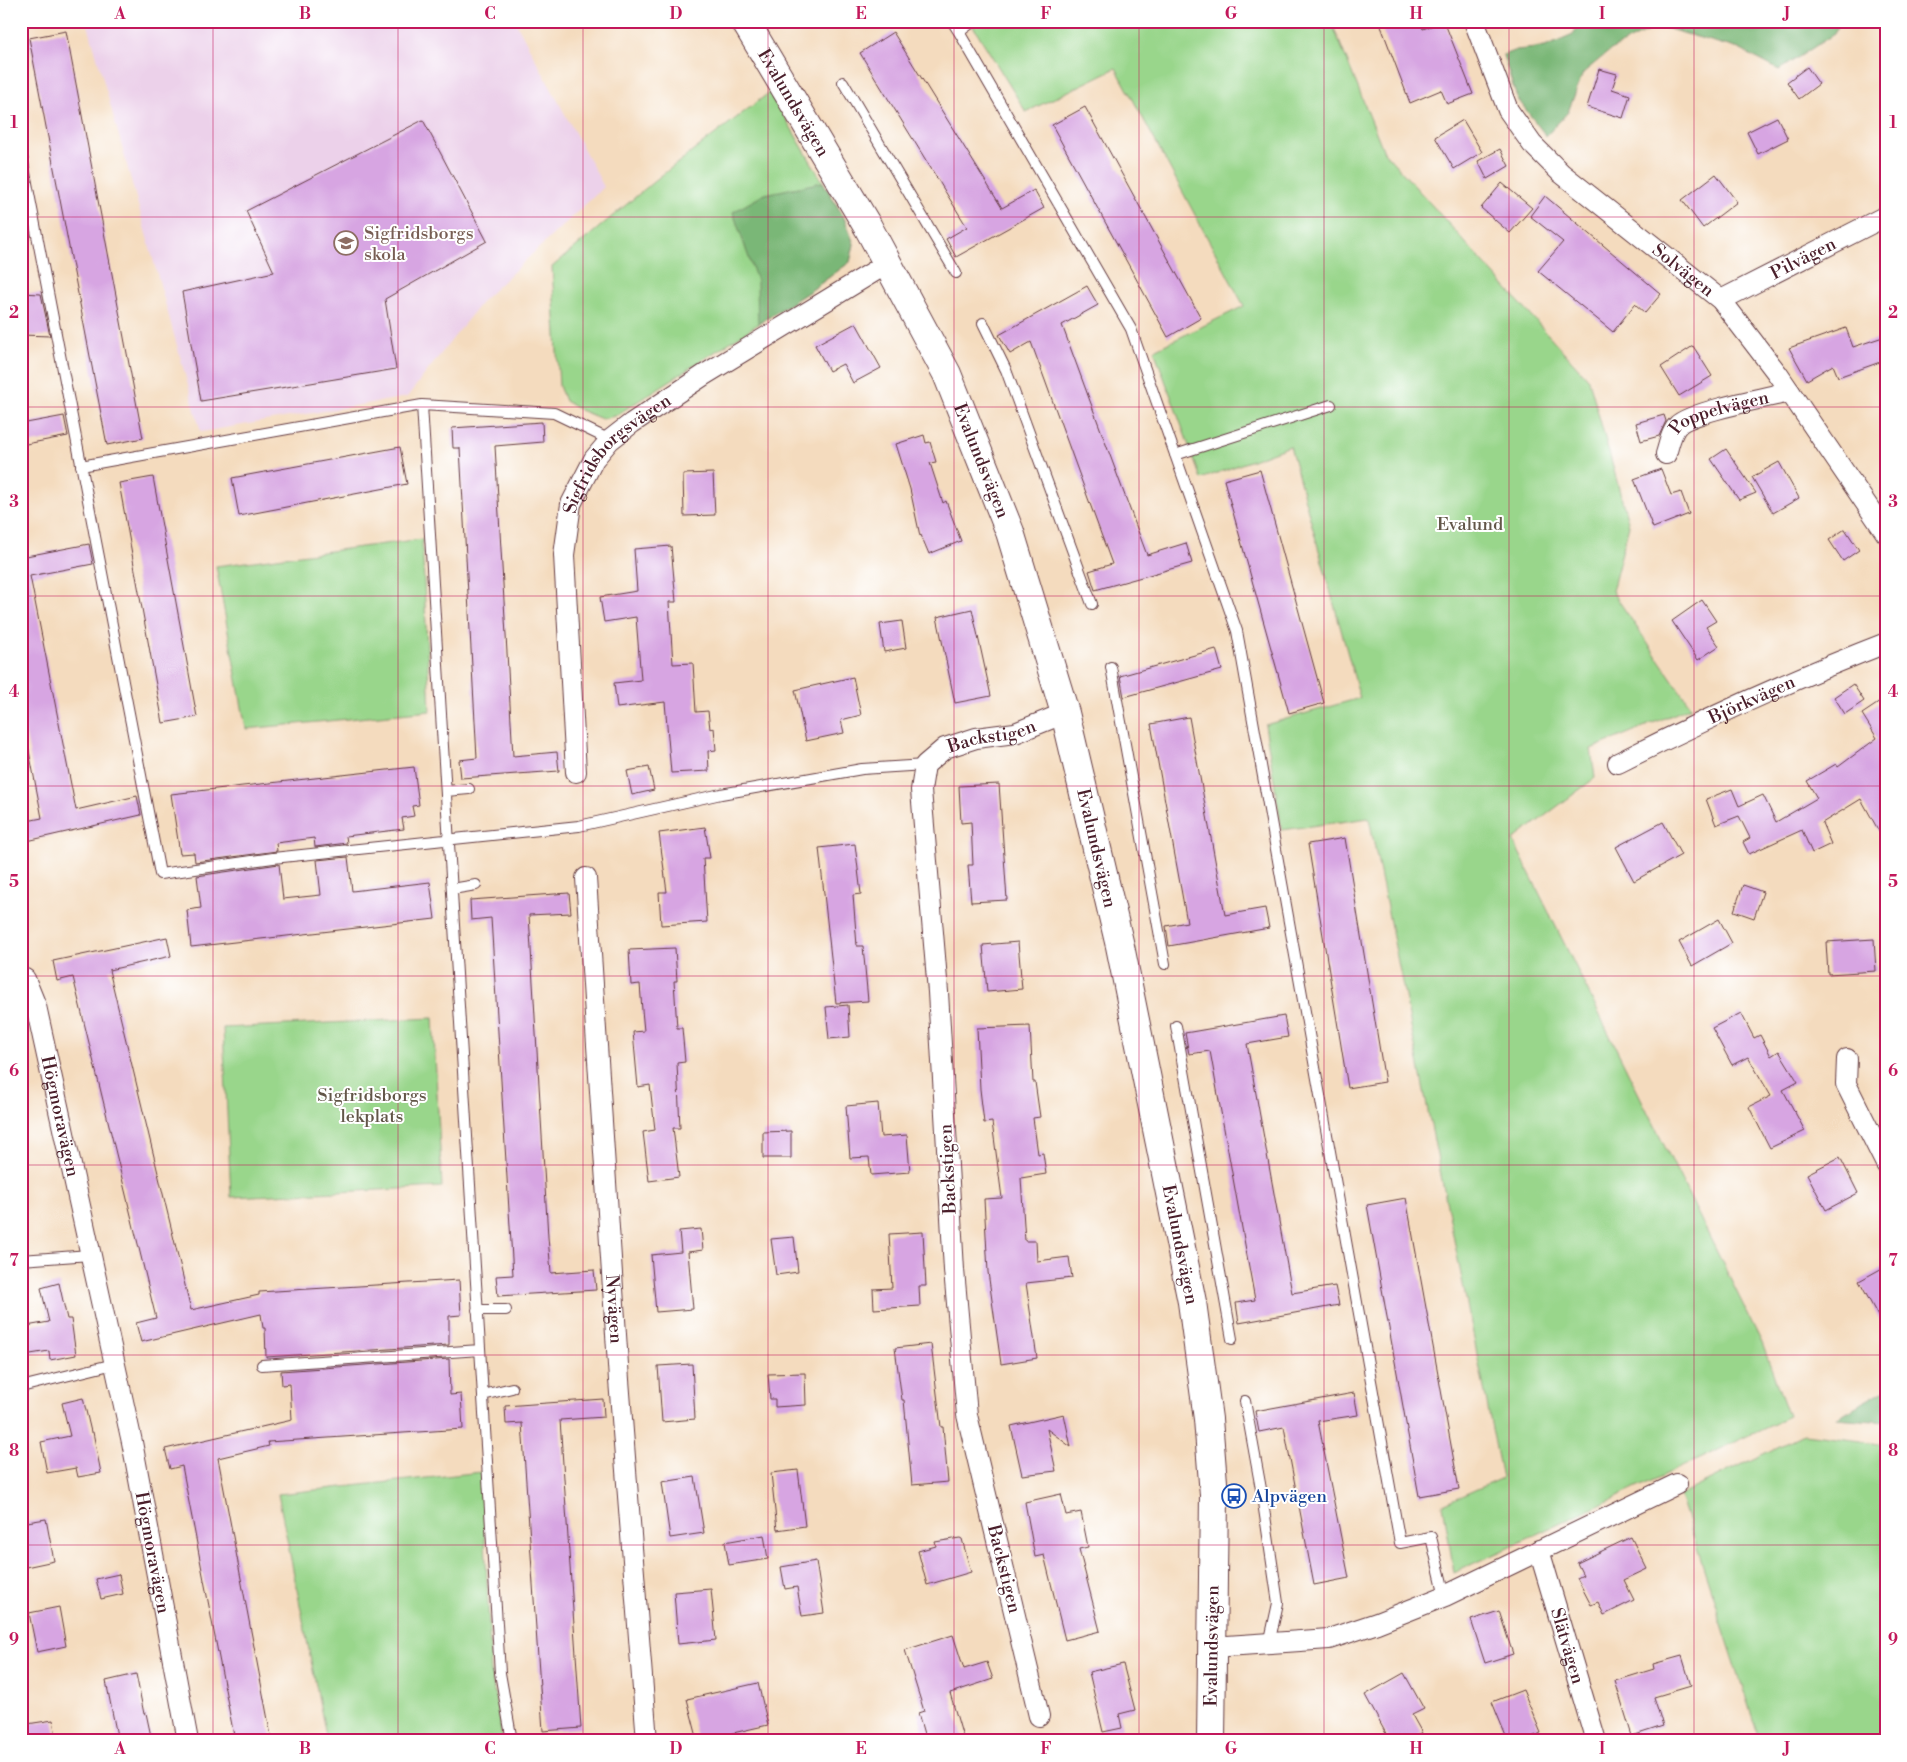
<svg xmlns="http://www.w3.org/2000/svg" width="1907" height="1762" viewBox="0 0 1907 1762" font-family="'Libre Bodoni',serif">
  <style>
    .built { fill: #ecd1ea }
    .green { fill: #99d68b; stroke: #727a5b }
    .forest { fill: #7ab777; stroke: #626b51 }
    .building { fill: #d7a5e2 }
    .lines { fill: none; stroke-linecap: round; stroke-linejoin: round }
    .lane-casing { stroke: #643b41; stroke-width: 12 }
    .street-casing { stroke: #643b41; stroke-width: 22 }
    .secondary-casing { stroke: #643b41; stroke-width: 30 }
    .lane { stroke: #fff; stroke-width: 10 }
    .street { stroke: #fff; stroke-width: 20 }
    .secondary { stroke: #fff; stroke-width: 28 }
    .grid { fill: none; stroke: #c2185b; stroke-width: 1; stroke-opacity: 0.55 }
    .labels { text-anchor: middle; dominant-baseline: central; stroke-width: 4; stroke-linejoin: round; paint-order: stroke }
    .street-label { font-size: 18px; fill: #4a1f2b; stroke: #fff }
    .education-label { font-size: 18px; fill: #785e54; stroke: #fff; text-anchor: start }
    .park-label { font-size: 18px; fill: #625648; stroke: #fff }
    .transit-label { font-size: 18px; fill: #164399; stroke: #fff; text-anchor: start }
    .neatline { fill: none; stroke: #c2185b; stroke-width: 2 }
    .grid-label { font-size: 16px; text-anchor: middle; font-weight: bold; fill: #c2185b }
  </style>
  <rect width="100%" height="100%" fill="#fff"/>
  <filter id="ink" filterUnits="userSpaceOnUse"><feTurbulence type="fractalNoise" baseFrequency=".02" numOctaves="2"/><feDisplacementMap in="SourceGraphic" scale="10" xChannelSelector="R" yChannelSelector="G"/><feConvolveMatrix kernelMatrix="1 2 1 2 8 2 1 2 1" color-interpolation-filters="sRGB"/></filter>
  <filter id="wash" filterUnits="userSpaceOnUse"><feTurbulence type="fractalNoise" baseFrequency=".0096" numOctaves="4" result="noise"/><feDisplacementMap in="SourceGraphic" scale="20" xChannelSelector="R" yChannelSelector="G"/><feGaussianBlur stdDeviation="1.12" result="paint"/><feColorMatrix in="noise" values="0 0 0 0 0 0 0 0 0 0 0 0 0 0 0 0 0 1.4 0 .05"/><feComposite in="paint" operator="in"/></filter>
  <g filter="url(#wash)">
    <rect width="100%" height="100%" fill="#f4dbbe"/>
    <!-- built -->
    <path class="built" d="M87 21H515L604 187 483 300 407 397 201 432Z"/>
    <!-- green -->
    <path class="green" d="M970 21H1331L1384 152 1589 380 1629 525 1612 591 1691 707 1591 749 1595 778 1513 840 1762 1343 1789 1417 1454 1573 1443 1504 1502 1478 1369 818 1282 830 1265 725 1360 698 1290 446 1201 479 1154 350 1244 306 1116 68 1026 112Z
      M770 92 844 218 854 244 850 262 813 289 615 416 602 419 580 410 565 401 559 386 552 267 658 178Z
      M422 539 430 711 246 729 216 566Z
      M433 1018 442 1187 231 1197 223 1028Z
      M1804 1434 1886 1444V1741H1760L1680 1495Z
      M482 1472 491 1672 502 1739 493 1741H327L278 1494Z"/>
    <!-- forest -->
    <path class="forest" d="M1582 21H1841L1834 34 1779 70 1739 49 1658 26 1612 49 1583 73 1568 112 1546 136 1517 98 1503 55 1516 50 1545 47 1573 35Z
      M823 182 844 218 854 244 850 262 813 289 758 324 757 281 733 212 765 194Z
      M1886 1389V1422L1836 1418Z"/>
    <g id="blocks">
      <!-- building -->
      <path class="building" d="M1379 21H1420L1423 29 1444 21 1473 94 1447 104 1441 90 1410 103Z
        M66 31 143 438 107 445 29 38Z
        M893 32 1002 208 1034 190 1044 208 956 257 946 239 967 227 860 53Z
        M1807 67 1819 84 1799 99 1787 82Z
        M1599 69 1617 74 1612 89 1630 95 1623 118 1587 107Z
        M1085 107 1201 318 1168 337 1052 125Z
        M1777 117 1788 139 1758 154 1747 132Z
        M423 120 487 241 385 299 396 369 201 401 182 292 274 272 246 211Z
        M1463 120 1482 152 1454 169 1435 137Z
        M1500 149 1509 166 1487 179 1478 161Z
        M1716 174 1737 202 1703 228 1682 200Z
        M1502 183 1532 208 1510 233 1481 208Z
        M1545 196 1661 294 1645 313 1635 304 1613 332 1538 271 1563 242 1530 216Z
        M1087 286 1098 305 1062 325 1135 523 1147 555 1186 543 1192 563 1095 590 1089 571 1112 564 1031 342 1010 354 999 335Z
        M21 293 41 294 50 336 21 335Z
        M856 323 881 368 853 383 843 364 829 371 815 345Z
        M1846 328 1853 347 1886 336V360L1838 377 1833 365 1807 380 1789 348Z
        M1693 346 1712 376 1679 396 1661 367Z
        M1664 415 1666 421 1659 436 1641 441 1636 423Z
        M64 416 68 436 21 445V424Z
        M542 422 543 442 495 446 513 756 557 752 559 771 461 778 459 760 477 758 460 448H453L452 428Z
        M924 435 926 443 930 442 936 462 930 463 943 503 946 501 961 541 929 554 921 535 920 536 910 489 896 444Z
        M400 447 407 484 239 516 232 478Z
        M1726 449 1756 493 1739 500 1711 459Z
        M1779 462 1799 498 1773 513 1752 477Z
        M1661 469 1671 495 1681 492 1689 514 1653 528 1634 479Z
        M1260 470 1324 703 1289 713 1224 480Z
        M713 473 715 515 684 516 683 474Z
        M153 477 197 717 163 723 119 483Z
        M1845 529 1859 550 1843 561 1829 540Z
        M89 544 93 564 30 576 76 810 137 796 141 815 27 841 22 822 42 818 21 709V557Z
        M671 546 676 602H669L673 664 693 663 696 712 708 711 710 729 714 728 716 750 708 751 709 771 671 773 665 702 617 708 614 683 641 680 636 617 604 622 600 597 637 591 634 549Z
        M1702 600 1716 621 1706 627 1719 646 1698 660 1672 621Z
        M972 609 991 696 955 703 937 617Z
        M902 621 906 648 884 652 880 624Z
        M1216 649 1222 670 1124 697 1120 676Z
        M853 677 861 715 841 720 844 733 806 741 795 690Z
        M1853 684 1864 701 1845 714 1834 697Z
        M1886 698V844L1861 799 1822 823 1831 844 1812 853 1802 830 1749 854 1743 842 1750 838 1739 816 1716 825 1706 799 1732 789 1739 806 1763 795 1776 822 1817 798 1807 781 1836 764 1838 767 1877 738 1862 714Z
        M1189 717 1225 915 1265 908 1269 928 1169 946 1166 926 1187 922 1151 724Z
        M414 767 419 805 412 806 414 816 402 818 404 829 346 836 347 843 315 847 314 838 276 843 277 851 195 862 194 853 180 854 171 794Z
        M649 767 654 790 632 795 627 771Z
        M999 784 1007 900 971 902 968 865H973L971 822 961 823 959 786Z
        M1663 822 1681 855 1634 881 1616 847Z
        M705 827 710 858H703L707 922 661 925 659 892H667L659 833Z
        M1345 838 1385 1082 1348 1088 1308 844Z
        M855 844 861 894 853 895 857 946H863L868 1001 836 1003 819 848Z
        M348 857 352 891 430 882 435 919 191 947 187 910 201 908 197 876 279 864 283 899 321 895 317 860Z
        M1743 885 1763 892 1754 918 1734 911Z
        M569 893 571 913 529 915 548 1237 551 1273 594 1270 596 1290 498 1296 496 1276 513 1275 491 918 471 920 470 900Z
        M1719 919 1732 943 1692 966 1679 942Z
        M167 937 171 956 109 970 191 1310 259 1295V1292L459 1280 461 1315 449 1316V1345L266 1357 265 1328H263L261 1314 141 1342 136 1323 156 1318 73 977 57 981 53 961Z
        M1874 939 1876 971 1828 974 1826 942Z
        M1018 942 1022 989 987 992 983 945Z
        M675 948 677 981H674L677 1028H682L685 1062 677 1063 680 1128H673L679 1177 649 1181 643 1132 655 1130 650 1085 638 1087 633 1032 644 1031 642 1010 640 984 631 985 629 950Z
        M848 1005 850 1037 829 1039 826 1007Z
        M1741 1013 1754 1038 1760 1035 1771 1056 1779 1051 1798 1082 1783 1090 1805 1131 1770 1148 1749 1107 1771 1096 1748 1057 1732 1065 1712 1028Z
        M1284 1016 1288 1037 1247 1044 1292 1293 1335 1286 1339 1305 1239 1323 1236 1303 1255 1300 1210 1051 1189 1054 1185 1033Z
        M1030 1026 1033 1082H1035L1040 1117 1033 1118 1038 1154 1043 1153 1046 1174 1021 1178 1025 1241H1036L1037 1261 1069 1257 1072 1278 1026 1283 1037 1358 1001 1364 988 1272 984 1199 1002 1198 992 1122 984 1123 980 1089 977 1028Z
        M878 1103 881 1137 907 1135 910 1172 871 1175 869 1157 850 1158 846 1106Z
        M791 1131V1158H763V1132Z
        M1840 1157 1858 1193 1826 1210 1807 1174Z
        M1406 1198 1459 1489 1419 1496 1367 1205Z
        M701 1229 703 1250 688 1252 693 1309 656 1312 651 1255 681 1252 679 1231Z
        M923 1232 926 1286H919L920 1306 874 1309 873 1289 892 1288 889 1234Z
        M794 1237 798 1272 776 1275 771 1239Z
        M1886 1266V1331L1859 1281Z
        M59 1283 67 1319H71L76 1355 50 1360 49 1351 24 1355 21 1327 49 1322 41 1288Z
        M931 1344 941 1427H943L948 1482 912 1485 904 1400H902L895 1348Z
        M449 1359 450 1395 461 1394 463 1429 268 1442 269 1446 218 1458 272 1741H235L182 1466 170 1469 165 1449 292 1420 290 1384 282 1385 281 1371Z
        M692 1364 695 1419 662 1422 658 1366Z
        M805 1373 806 1405 775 1407V1399H770L768 1374Z
        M1354 1393 1358 1415 1318 1421 1349 1578 1314 1585 1284 1427 1259 1432 1255 1411Z
        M83 1398 91 1432H93L101 1473 78 1477 76 1468 47 1473 41 1442 70 1436 62 1403Z
        M603 1399 604 1417 560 1420 581 1728 543 1731 522 1423 506 1424 505 1406Z
        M1064 1414 1071 1447 1047 1429 1056 1471 1022 1475 1011 1426Z
        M798 1470 805 1526 777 1530 771 1473Z
        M695 1477 704 1533 670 1538 662 1482Z
        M1061 1494 1066 1515 1081 1512 1088 1547 1079 1549 1100 1631 1065 1640 1044 1555 1035 1557 1025 1502Z
        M46 1519 54 1561 21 1568V1523Z
        M764 1535 768 1559 729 1565 725 1542Z
        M1631 1537 1647 1569 1624 1580 1634 1600 1604 1615 1598 1602 1591 1605 1577 1578 1583 1575 1577 1563Z
        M960 1538 962 1539 971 1572 927 1585 918 1551 936 1546 935 1542Z
        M816 1561 824 1613 802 1616 797 1587 785 1589 781 1567Z
        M119 1574 123 1594 101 1599 96 1579Z
        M711 1589 716 1640 678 1644 674 1592Z
        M59 1607 66 1646 37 1652 29 1613Z
        M1499 1611 1513 1654 1485 1663 1471 1620Z
        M953 1635 964 1669 987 1662 993 1679 950 1693 964 1741H926L918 1713 924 1711 905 1650Z
        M1682 1656 1691 1686 1654 1697 1663 1726 1632 1736 1615 1681 1654 1669 1653 1664Z
        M1123 1664 1135 1710 1119 1714 1122 1728 1103 1732 1089 1672Z
        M1404 1673 1424 1709 1412 1715 1422 1733 1407 1741H1390L1365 1695Z
        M136 1674 144 1714 146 1713 152 1741H118L106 1681Z
        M758 1683 768 1725 698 1741 687 1699Z
        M1523 1690 1541 1733 1522 1741H1508L1492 1702Z
        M53 1720 57 1741H21V1725Z"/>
    </g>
  </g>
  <g filter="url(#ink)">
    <use href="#blocks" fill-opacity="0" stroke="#643b41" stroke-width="1"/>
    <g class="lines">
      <!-- lane casing -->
      <g class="lane-casing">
        <path id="lane" d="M952 21 959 32 1131 329 1237 631 1400 1543 1431 1537 1445 1596
          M959 32 974 21
          M843 82 956 273
          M21 152 160 874 273 858 579 826 721 794 862 769 925 765
          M983 323 1006 370 1092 604
          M422 405 500 1673 512 1741
          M1175 455 1331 405
          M81 466 422 405 554 413 610 440
          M1111 667 1165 964
          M446 791 469 789
          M452 889 476 885
          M1176 1026 1232 1339
          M21 1260 90 1255
          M477 1310H506
          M262 1365 480 1350
          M21 1387 114 1364
          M483 1395 512 1388
          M1245 1401 1261 1489 1278 1603 1269 1644"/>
      </g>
      <!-- street casing -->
      <g class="street-casing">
        <g id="street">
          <path id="s1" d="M1474 21 1508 110 1532 144 1561 173 1721 300 1777 373 1886 533"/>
          <path id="s2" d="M1721 300 1886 216"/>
          <path id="s3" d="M1666 454C1669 445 1671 432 1678 425 1691 412 1768 397 1790 392"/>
          <path id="s4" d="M1618 763C1706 719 1795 678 1886 643"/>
          <path id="s5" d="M576 772 564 555 571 504 594 459 610 440 632 423 704 375 888 263"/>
          <path id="s6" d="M586 878 619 1380 647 1741"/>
          <path id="s7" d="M25 979 36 1006 132 1442 188 1741"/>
          <path d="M1847 1059 1846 1084 1886 1164"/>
          <path id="s8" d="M1539 1550 1596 1741"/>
          <path d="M1212 1647 1329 1639 1377 1623 1445 1596 1677 1484"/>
          <path id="s9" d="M1039 1716 967 1415 954 1270 938 992 921 790 925 765 945 748 976 738 1015 733 1065 713"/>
        </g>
      </g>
      <!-- secondary casing -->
      <g class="secondary-casing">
        <g id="secondary">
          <path id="s10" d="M745 21 868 227 947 374 1010 532 1065 713 1120 946 1192 1302 1208 1419 1214 1495 1211 1741"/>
        </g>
      </g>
      <!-- lane -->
      <use href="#lane" class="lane"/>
      <!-- street -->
      <use href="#street" class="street"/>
      <!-- secondary -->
      <use href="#secondary" class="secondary"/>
    </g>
  </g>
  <!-- grid -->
  <path class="grid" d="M213 21V1741M398 21V1741M583 21V1741M768 21V1741M954 21V1741M1139 21V1741M1324 21V1741M1509 21V1741M1694 21V1741M21 217H1886M21 407H1886M21 596H1886M21 786H1886M21 976H1886M21 1165H1886M21 1355H1886M21 1545H1886"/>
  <!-- icons -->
  <defs>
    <g id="school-ring" transform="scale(1.25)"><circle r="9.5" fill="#fff" stroke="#8d6e63" stroke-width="1.5"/><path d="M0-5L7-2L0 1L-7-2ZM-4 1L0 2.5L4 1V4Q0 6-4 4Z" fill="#8d6e63"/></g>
    <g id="bus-ring" transform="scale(1.25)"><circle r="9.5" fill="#fff" stroke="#1a4fb4" stroke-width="1.5"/><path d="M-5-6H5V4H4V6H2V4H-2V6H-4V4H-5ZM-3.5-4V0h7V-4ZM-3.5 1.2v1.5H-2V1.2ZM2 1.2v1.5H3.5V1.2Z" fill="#1a4fb4"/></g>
  </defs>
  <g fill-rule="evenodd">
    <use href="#school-ring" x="346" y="243"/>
    <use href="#bus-ring" x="1234" y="1496"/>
  </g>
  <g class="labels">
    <!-- street labels -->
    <g class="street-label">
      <text stroke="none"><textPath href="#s10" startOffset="95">Evalundsvägen</textPath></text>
      <text stroke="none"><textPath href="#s2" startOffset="92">Pilvägen</textPath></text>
      <text stroke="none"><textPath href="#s1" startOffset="334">Solvägen</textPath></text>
      <text stroke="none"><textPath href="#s3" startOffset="75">Poppelvägen</textPath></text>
      <text stroke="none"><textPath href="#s5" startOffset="338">Sigfridsborgsvägen</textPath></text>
      <text stroke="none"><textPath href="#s10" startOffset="500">Evalundsvägen</textPath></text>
      <text stroke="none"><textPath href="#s4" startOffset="148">Björkvägen</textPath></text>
      <text stroke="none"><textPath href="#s9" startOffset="1036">Backstigen</textPath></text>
      <text stroke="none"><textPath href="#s10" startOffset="905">Evalundsvägen</textPath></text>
      <text stroke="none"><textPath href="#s7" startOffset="142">Högmoravägen</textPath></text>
      <text transform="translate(948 1169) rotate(-93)">Backstigen</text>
      <text stroke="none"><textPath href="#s10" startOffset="1310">Evalundsvägen</textPath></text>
      <text stroke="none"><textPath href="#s6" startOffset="432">Nyvägen</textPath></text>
      <text stroke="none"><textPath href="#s7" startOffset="588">Högmoravägen</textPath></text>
      <text transform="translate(1004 1569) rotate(76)">Backstigen</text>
      <text stroke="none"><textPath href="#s8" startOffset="100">Slätvägen</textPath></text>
      <text transform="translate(1212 1646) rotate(-89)">Evalundsvägen</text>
    </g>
    <!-- education labels -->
    <g class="education-label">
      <text x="364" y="233">Sigfridsborgs<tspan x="364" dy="21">skola</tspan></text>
    </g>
    <!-- park labels -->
    <g class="park-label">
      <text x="1470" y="524">Evalund</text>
      <text x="372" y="1095">Sigfridsborgs<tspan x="372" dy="21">lekplats</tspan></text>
    </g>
    <!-- transit labels -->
    <g class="transit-label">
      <text x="1252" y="1496">Alpvägen</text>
    </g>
  </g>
  <!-- margin -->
  <rect width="1907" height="1762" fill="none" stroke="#fff" stroke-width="55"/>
  <rect x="28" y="28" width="1852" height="1706" class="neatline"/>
  <g class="grid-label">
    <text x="120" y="19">A</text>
    <text x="305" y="19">B</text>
    <text x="490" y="19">C</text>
    <text x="676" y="19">D</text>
    <text x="861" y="19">E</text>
    <text x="1046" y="19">F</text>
    <text x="1231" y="19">G</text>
    <text x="1416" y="19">H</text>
    <text x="1602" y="19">I</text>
    <text x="1787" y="19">J</text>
    <text x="14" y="128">1</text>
    <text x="1893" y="128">1</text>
    <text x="14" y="318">2</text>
    <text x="1893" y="318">2</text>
    <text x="14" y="507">3</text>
    <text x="1893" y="507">3</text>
    <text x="14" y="697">4</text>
    <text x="1893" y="697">4</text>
    <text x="14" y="887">5</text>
    <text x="1893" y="887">5</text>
    <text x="14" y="1076">6</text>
    <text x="1893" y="1076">6</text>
    <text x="14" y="1266">7</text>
    <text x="1893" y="1266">7</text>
    <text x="14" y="1456">8</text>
    <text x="1893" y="1456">8</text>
    <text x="14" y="1645">9</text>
    <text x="1893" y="1645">9</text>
    <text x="120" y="1754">A</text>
    <text x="305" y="1754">B</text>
    <text x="490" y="1754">C</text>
    <text x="676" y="1754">D</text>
    <text x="861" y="1754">E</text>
    <text x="1046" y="1754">F</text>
    <text x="1231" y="1754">G</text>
    <text x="1416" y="1754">H</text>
    <text x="1602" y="1754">I</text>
    <text x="1787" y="1754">J</text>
  </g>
</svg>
